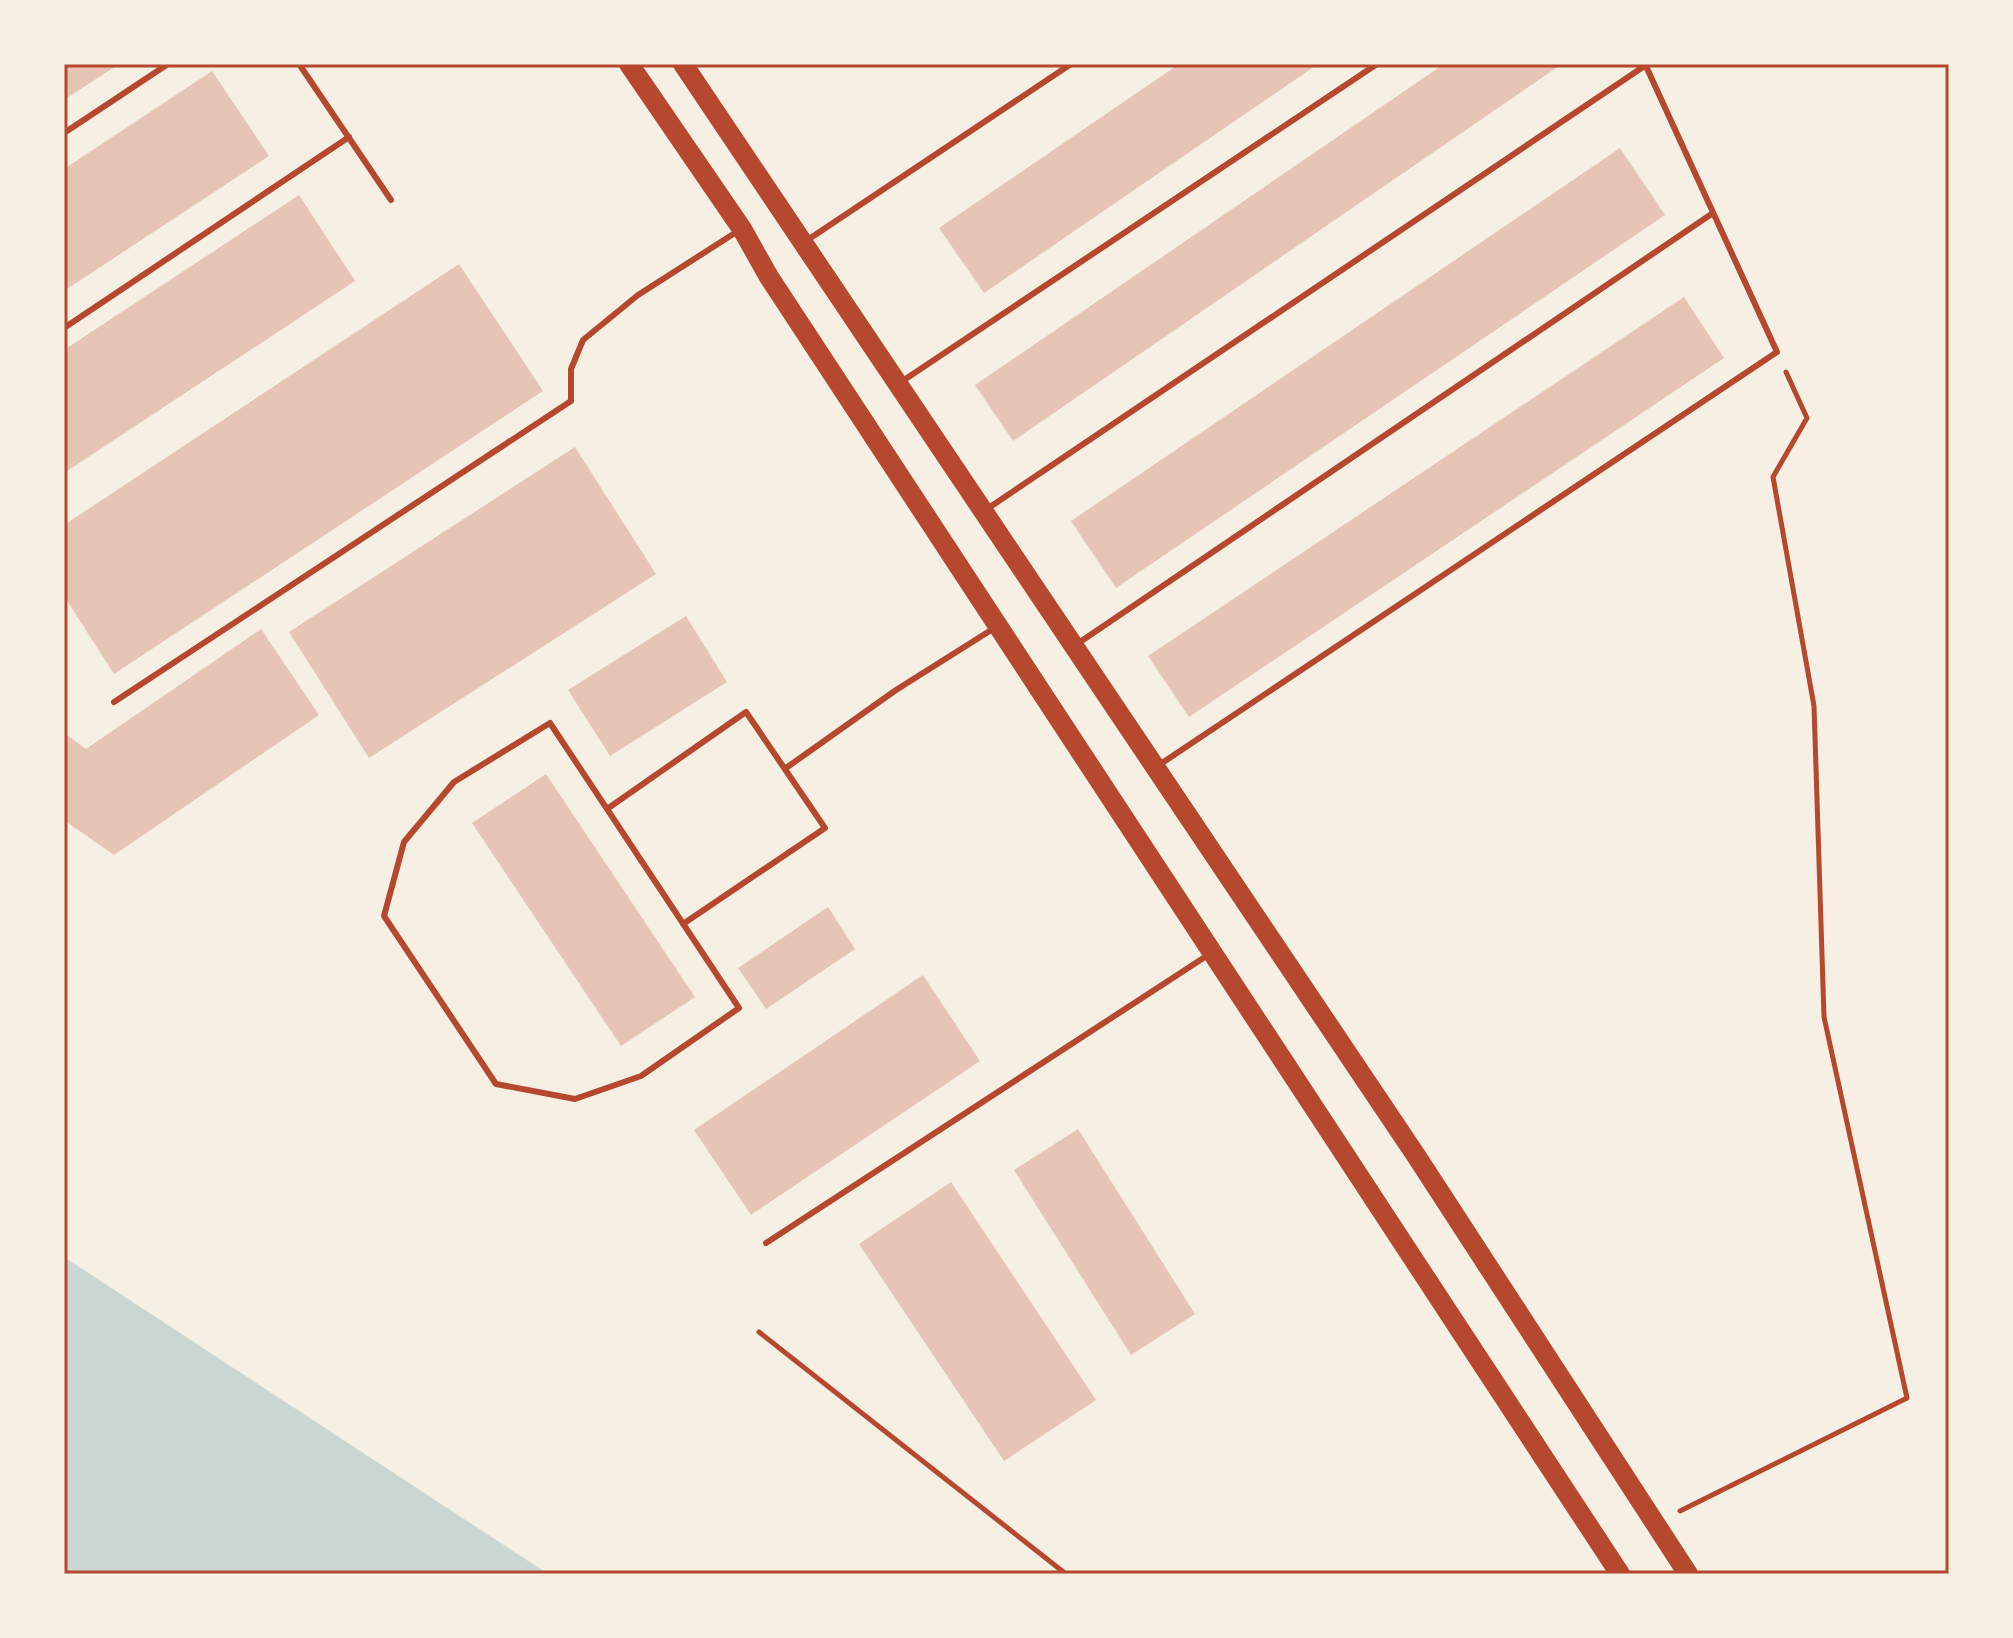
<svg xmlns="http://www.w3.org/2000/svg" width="2013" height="1638" viewBox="0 0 2013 1638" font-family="'Titillium Web',sans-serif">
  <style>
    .water { fill: #c9d6d2 }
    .building { fill: #e6c5b7 }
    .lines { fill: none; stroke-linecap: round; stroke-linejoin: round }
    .path { stroke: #b5482f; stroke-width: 5 }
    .service { stroke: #b5482f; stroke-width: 6 }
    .primary { stroke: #b5482f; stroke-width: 20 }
    .neatline { fill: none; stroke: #b5482f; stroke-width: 3 }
  </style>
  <rect width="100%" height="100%" fill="#f6efe4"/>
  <!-- water -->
  <path class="water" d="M64 1257 548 1574H64Z"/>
  <!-- building -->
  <path class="building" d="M64 64H119L64 100Z
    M1179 64H1318L984 293 939 228Z
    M1444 64H1562L1013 441 975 385Z
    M212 71 269 156 64 291V169Z
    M1620 148 1665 215 1116 588 1071 521Z
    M299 195 355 281 64 473V350Z
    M459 264 543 391 114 674 64 596V525Z
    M1684 297 1724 358 1189 717 1148 656Z
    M575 447 656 574 369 758 289 632Z
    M686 616 727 682 610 756 568 690Z
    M261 629 319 715 114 855 64 820V733L86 749Z
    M546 774 695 997 621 1046 472 823Z
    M828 907 855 949 766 1009 738 968Z
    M923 975 980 1061 751 1215 694 1130Z
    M1078 1129 1195 1314 1131 1355 1014 1170Z
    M951 1182 1096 1400 1004 1461 859 1244Z"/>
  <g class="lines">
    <!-- path -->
    <path class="path" d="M759 1332 1066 1574
      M1680 1511 1907 1398 1824 1017 1814 706 1773 477 1807 418 1786 372"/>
    <!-- service -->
    <path class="service" d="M299 64 391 200
      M64 133 168 64
      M806 241 1071 64
      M64 328 349 137
      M901 382 1377 64
      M987 509 1646 65
      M1077 644 1713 213
      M114 702 571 401V369L583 340 638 295 738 231
      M550 723 739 1008 641 1076 575 1099 496 1084 384 916 404 842 454 782Z
      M1159 765 1777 352 1645 64
      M786 768 896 690 996 627
      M607 809 746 712 825 828 683 924
      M766 1243 1208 955"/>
    <!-- primary -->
    <path class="primary" d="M629 64 742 229 769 277 1620 1574
      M683 64 1417 1157 1688 1574"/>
  </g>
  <!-- border -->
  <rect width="2013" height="1638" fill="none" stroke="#f6efe4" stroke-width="132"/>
  <rect x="66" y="66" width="1881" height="1506" class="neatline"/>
</svg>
